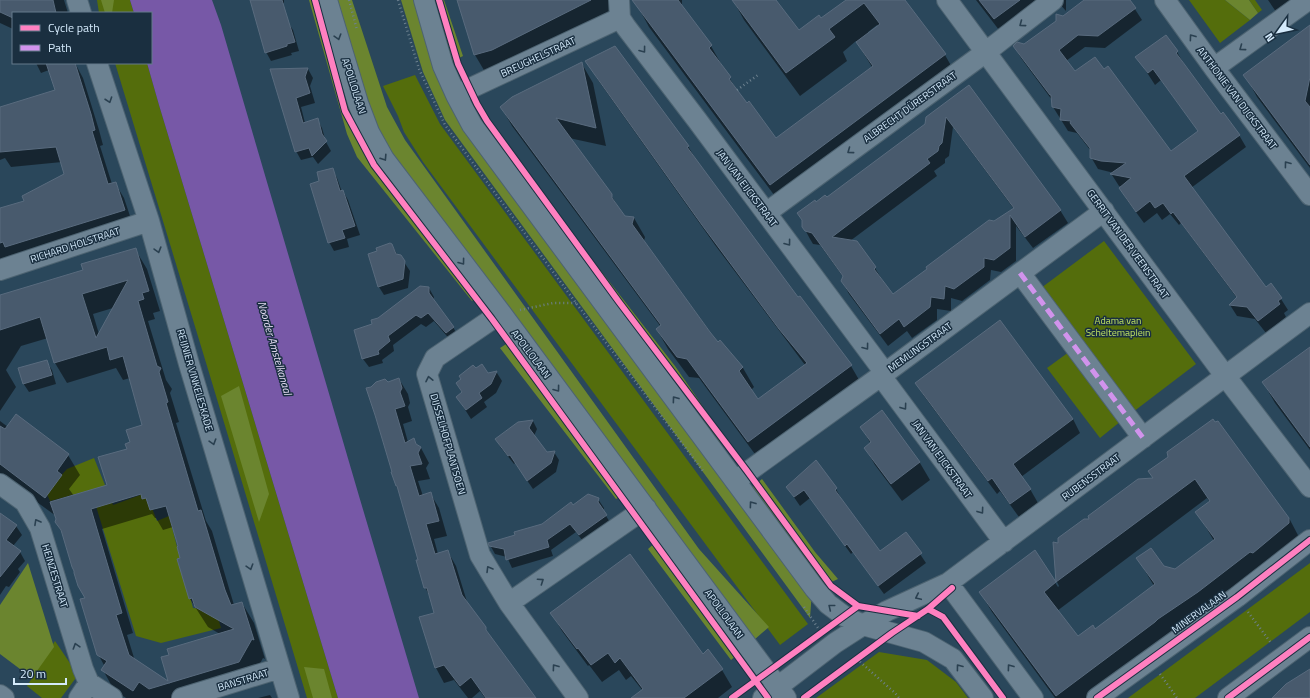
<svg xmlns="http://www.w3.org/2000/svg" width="1310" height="698" viewBox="0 0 1310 698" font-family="'Titillium Web',sans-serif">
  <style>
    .green { fill: #546d0c }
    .forest { fill: #6b852f }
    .water { fill: #7758a7 }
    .shadow { fill: #0007; fill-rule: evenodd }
    .building { fill: #485a6d; stroke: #596b7e; fill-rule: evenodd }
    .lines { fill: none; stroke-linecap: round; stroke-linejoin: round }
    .minor-casing { stroke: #4d6371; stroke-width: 22 }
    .path { stroke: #6d818f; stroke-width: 2.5; stroke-dasharray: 1 3; stroke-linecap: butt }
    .minor { stroke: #6c8292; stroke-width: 20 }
    .quiet { stroke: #d193ec; stroke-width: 5; stroke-dasharray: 10 5; stroke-linecap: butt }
    .cycleway-casing { stroke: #1a2f40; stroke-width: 8 }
    .cycleway { stroke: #ff80c0; stroke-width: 6 }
    .oneway { stroke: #2a4050 }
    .labels { text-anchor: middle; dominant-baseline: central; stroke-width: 3; stroke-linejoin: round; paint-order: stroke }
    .street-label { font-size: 10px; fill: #d4eafb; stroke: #1a2f40 }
    .park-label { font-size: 10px; fill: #c0e363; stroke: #1a2f40 }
    .water-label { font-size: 11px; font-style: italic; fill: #e4dbf2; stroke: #1a2f40 }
  </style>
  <rect width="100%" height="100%" fill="#2a475b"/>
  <!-- green -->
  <path class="green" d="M97 0H130L134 13H99Z
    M1189 0H1225L1250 20 1220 43Z
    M1249 0H1255L1262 10 1258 13Z
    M115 63H147L159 105 338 698H307L207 366Z
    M415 75 440 124 808 624 780 645 423 162 404 132 398 116 383 86Z
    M1104 241 1196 364 1133 412 1041 288Z
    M1073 349 1126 417 1100 438 1047 368Z
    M94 458 113 505 146 493 157 521 169 516 193 608 216 611 221 628 161 643 136 636 91 490 50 501 46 492 67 469Z
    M1310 563V612L1195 698H1128Z
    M55 641 78 675 61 698H42L27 686Z
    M879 652 927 660 956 682 968 698H816Z"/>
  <!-- forest -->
  <path class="forest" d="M101 0H114L112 13H105Z
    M309 0H352L387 107 405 140 699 549 769 627 731 660 648 549 669 530 639 487 616 499 500 348 526 331 493 286 472 301 357 157 347 134Z
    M401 0H444L463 56 437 69 476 133 489 127 675 366 724 437 711 452 744 494 762 479 815 552 838 579 812 591 810 618 445 120 423 72Z
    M1225 0H1249L1258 13 1250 20Z
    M239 386 269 494 259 522 221 396Z
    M28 563 54 647 32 678 0 654V605Z
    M304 667 324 669 332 698H313Z"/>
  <!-- water -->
  <path class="water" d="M130 0H212L221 25 359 496 419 698H338L159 105 147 63H151V13H134Z"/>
  <!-- shadow -->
  <path class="shadow" d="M0 0H64L68 13H13V29L0 23Z
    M251 0H284V3L276 5 293 30 299 51 291 53 292 55 271 61 266 52Z
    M458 0H609V20L488 77 475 55Z
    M636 0H682V6L711 46 724 69 741 97 776 139 872 67 856 41 843 52 847 61 800 96 744 20 733 0H775L798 32 821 20 848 0H904L945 55 958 78 783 207 649 27 636 3ZM877 25 879 27 869 34 868 32Z
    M976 0H1066V11L1059 3 1009 43Z
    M1089 0H1129L1142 20 1105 48 1085 47 1066 61 1075 73 1171 152 1199 132 1161 80 1155 85 1137 57 1177 52 1184 64 1221 115 1239 135 1246 147 1191 188 1266 288 1281 299 1288 310 1284 313 1286 317 1266 333 1255 319 1237 316 1230 305 1237 298 1181 223 1179 225 1170 214 1162 220 1157 213 1144 223 1127 200 1120 188 1122 187 1119 186 1112 175 1114 173 1098 169 1091 157V151L1077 133 1068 131 1053 107 1052 100 1021 58 1014 46 1025 45 1063 17Z
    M1268 0H1310L1283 22Z
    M1310 27V168L1257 97 1245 75Z
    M615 47 688 146 699 165 798 299 800 297 851 366 862 385 760 461 699 378 689 377 668 349 657 330 661 327 512 126 501 107 582 64 593 83 606 146 569 138 611 195 624 217 634 218 645 237 644 241 718 343 720 342 743 368 754 387 751 390 758 400 805 365 715 245 598 80 587 61Z
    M36 63H75L83 78 99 130 103 145 100 146 112 184 115 183 124 198 133 225 0 261V209L25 202 66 174 62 162 11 167 5 158 0 160V108L56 91 49 70 41 73Z
    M308 69 313 78 310 86 315 103 301 107 305 123 317 119 322 128 326 142 331 151 318 164 313 157 301 160 296 151 271 70Z
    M969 87 1060 210 1068 223 1033 248 1016 226V261L1001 272 991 270 990 280 962 301 951 298V311L937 309V320L912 338 907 331 888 346 849 294 842 281 844 278 820 245 813 244 810 239 803 226V222L798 213 826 199 926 125ZM953 127 1014 209 994 222 892 296 875 268 850 241 937 176 934 171 945 163V159L949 156Z
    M332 169 337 178 342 192 343 191 348 200 360 235 347 239 349 247 334 251 329 242 320 182Z
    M392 245 398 256 404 262 410 271 408 288 384 295 379 287Z
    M135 249 147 269 160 311 153 313 155 319 148 321 166 380 172 389 170 393 179 422 176 423 206 521 212 531 234 605 242 603 254 623 265 659 263 658 250 682 198 698H126L114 690 103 670 105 667 98 654 86 599 63 534 56 522V516L0 475V421L8 427 16 416 68 455 80 475 69 489 74 496 108 486 131 443 143 425 130 378 123 380 116 368 67 383 55 363 48 338 21 346 6 370 16 387 0 411V296L84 270ZM113 308 99 334 93 314ZM152 514 155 518H156L163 530 173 527 182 559 179 560 190 599 208 627 220 634 162 658 170 684 135 661 127 635 133 633 102 529Z
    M429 288 434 297 433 301 453 327 458 336 452 342 434 321 426 327 421 324 393 345 394 351 382 360 383 363 369 367 363 359 374 324 378 319Z
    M1310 348V450L1275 403 1263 382Z
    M46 361 52 370 56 384 29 392 23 383Z
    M497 373 502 381 496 393 484 402 487 407 471 419 457 397 462 393 457 384 488 374Z
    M399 379 408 394 410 403 408 407 412 421 403 424 408 442 414 440 417 446 421 448 429 463 426 468 430 479 418 481 423 496 430 493 439 508 447 536 434 539 438 554 448 552 456 566 468 605 485 628 493 641 535 698H485L480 691 472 698H468L454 680 444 683 436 668 420 618 436 613 431 599 425 587 419 560 399 490 396 486 388 383Z
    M916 383 1073 419 1080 433 1021 477 1030 489 1038 503 1019 517 1000 491 997 494 924 396Z
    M882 412 920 463 930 480 902 501 875 465 865 448 871 444 861 427Z
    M533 421 537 429 534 436 546 453 554 452 559 460 556 472 533 489 515 463 514 464 501 448 496 439Z
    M1169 457 1289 518 1300 539 1092 698H1055L992 612 980 592 1035 552 1058 587 1059 586 1057 582 1054 543 1059 544 1090 520 1154 479ZM1207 498 1210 502 1197 512 1214 541 1175 570 1138 559 1154 586 1095 630 1077 637 1057 611Z
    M815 461 836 489 841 498 840 499 880 553 906 533 926 563 884 594 853 552 851 554 810 498 800 506 787 487Z
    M598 499 604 508 603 511 611 524 585 544 576 532 551 550 553 556 512 568 507 557 495 554 490 545 542 525 573 506Z
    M0 514 16 526 22 535 13 546 20 552 25 561 18 569 20 572 9 587 6 586 0 595Z
    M552 614 702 655 708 651 722 670 732 687 718 698H641L643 691 631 676 626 680 619 670 602 682 589 665 588 666 562 631Z
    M270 695 272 698H258Z"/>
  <!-- building -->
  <path class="building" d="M0 0H53L56 13H13V18L0 12Z
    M250 0H282L295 42 287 44V46L265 53Z
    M457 0H591L492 50 474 55Z
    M632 0H678L712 45 709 48 731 77 729 79 747 103 749 101 776 138 873 66 856 42 880 24 864 3 829 29 835 37 786 73 732 0H776L799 30 819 15 821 18 846 0H905L946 54 770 185Z
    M979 0H1020L994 19Z
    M1084 0H1130L1136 8 1098 36 1078 35 1059 50 1075 71 1095 57 1104 69 1108 66 1171 151 1198 131 1153 69 1148 73 1135 57 1166 35 1178 51 1176 53 1185 65 1221 114 1223 112 1240 135 1184 176 1266 287 1271 283 1282 298 1278 301 1280 304 1258 321 1247 307 1229 305 1237 297 1173 212 1171 214 1163 203 1155 208 1150 201 1136 212 1119 188 1131 178 1110 174 1126 163 1101 161 1090 158V148L1070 123 1071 121 1060 120 1061 109 1052 107 1051 95H1050L1013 46 1017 42 1024 44 1056 21V14L1063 16Z
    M1310 25V77L1305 101 1310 107V165L1243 75Z
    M615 46 689 146 687 147 718 189 798 297 800 296 852 365 748 442 687 359 677 357 656 329 661 325 500 107 512 97 582 62 596 128 556 118 612 194V198L625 216 634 217 632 224 710 332 718 342 720 340 743 367 739 371 758 399 807 363 779 329 702 225 585 61Z
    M46 63H75L91 114 95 130 92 131 108 184 116 182 125 210 5 247 3 242 0 243V208L24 201 22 196 64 174 56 147 0 152V107L55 90Z
    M308 68 305 77 310 93 296 98 303 123 318 118 322 134 327 141 312 156 309 148 295 152 270 69Z
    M969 85 1061 210 1025 237 1010 215V248L994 260 984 258V267L954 289 945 286 944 299 931 297 930 307 904 327 899 319 880 334 841 281 843 276 812 233 805 231 802 227V220L797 213 815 200 816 202 825 195 827 197 925 124 926 117ZM946 117 1014 208 994 221 989 220 926 267 927 269 893 294 874 269 876 267 857 241 832 237 930 163 927 159 938 151 939 146 942 143Z
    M333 168 340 191 343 190 355 226 342 230 345 238 328 243 310 184 319 181 317 172Z
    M390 243 392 244 396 254 401 255 405 261 403 279 378 287 368 254 377 251 376 248Z
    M136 248 149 291 142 293 144 299 138 301 157 366 161 368 159 372 168 402 166 403 198 511 201 510 225 590 231 605 242 602 254 640 252 639 239 662 149 689 139 682 133 691 101 670 107 661 97 655 80 599 85 598 78 586 74 573V571L72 567 61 530 55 522 56 519 50 502 107 485 98 457 127 449 125 444 130 442 126 430 142 425 123 356 110 360 107 347 54 363 40 317 0 330V295L83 270 81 264ZM128 280 96 338 82 294ZM141 494 142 499 146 498 150 510 166 506 178 546 177 547 180 558 177 559 189 599 192 598 195 607 234 629 167 649 169 655 161 657 168 681 129 655 116 615 122 613 91 509Z
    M420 286 429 287V293L454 327 446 333 428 313 421 318 416 315 388 336 390 341 378 351 379 354 362 359 354 330 372 324 371 320 378 318Z
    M1000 320 1073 419 1013 464 1031 489 1010 504 992 478 988 481 915 383Z
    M1310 347V447L1262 382Z
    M47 360 52 375 23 384 18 368Z
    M482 364 488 373 497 371 491 384 479 393 482 398 466 410 456 397 462 392 456 383 461 379 459 376 473 365 476 368Z
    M399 378 402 388 400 392 405 406 395 409 405 443 414 438 416 444 421 447 418 453 422 464 410 466 419 496 431 492 439 521 426 524 435 554 448 550 462 595 486 627V630L536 698H486L471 677 460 686 444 665 435 668 419 617 434 613 427 588H424L416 560H418L397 486H396L391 472H392L375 415 366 388 371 387 376 382 385 379 388 382Z
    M882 410 920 462 891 484 864 448 871 442 860 427Z
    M16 414 69 454 57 471 62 475 45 498 0 464V426L5 429Z
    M1213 419 1215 422 1218 421 1289 518V523L1253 553 1250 552 1198 592 1158 619 1155 622 1056 696 979 592 1035 550 1056 582 1044 592 1078 636 1093 625 1095 629 1155 584 1136 558 1151 548 1164 566 1175 569 1215 539 1195 512 1210 501 1195 479 1056 582 1053 542 1058 543V538L1084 519H1089L1088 516 1138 479 1153 478 1148 471 1168 457 1167 452Z
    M533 420 529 428 547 452 555 451 551 463 527 481 510 455 508 456 495 439 518 422Z
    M816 460 837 488 835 490 880 551 906 532 922 553 878 586 847 544 845 546 804 490 794 497 786 487Z
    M588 494 599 498 598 502 607 515 579 535 570 524 547 540 549 547 506 560 504 549 489 546 488 543 515 535 514 532 542 524 571 502 573 505Z
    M0 513 17 525 6 540 21 551 0 577Z
    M630 554 703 654 708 649 723 669 684 698H631L643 689 620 658 615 663 608 653 591 665 578 648 577 649 550 613Z
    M1310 669V698H1272L1286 684Z"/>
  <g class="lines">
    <!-- minor casing -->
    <g class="minor-casing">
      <path id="minor" d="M77 0 81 13
        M327 0 358 103 369 132 384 159 501 313 786 698
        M424 0 443 66 456 95 472 125 815 589 828 604 844 616 863 625 924 642 953 659 983 698
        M619 0 620 18 626 27 697 120 885 373
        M947 0 1226 377 1310 487
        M1165 0 1214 68 1310 195
        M97 63 149 221 189 364 289 698
        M1214 68 1308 0
        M456 95 620 18
        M766 213 986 52 1053 0
        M0 270 149 221
        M1020 273 1143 438
        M501 313 435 358 427 374 480 555 509 603 578 698
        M881 376 1004 542
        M735 481 885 373 1104 211
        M0 484 25 502 40 528 83 669 89 683
        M948 583 1033 698
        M509 603 646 508
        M0 695 4 698
        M79 698 89 683 112 698
        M182 698 280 668
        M763 698 835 643 863 625 887 611 948 583 1310 313
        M1097 698 1237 597 1310 540
        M1228 698 1310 637"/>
    </g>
    <!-- path -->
    <path class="path" d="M349 0 357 30
      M398 0 419 69 445 125 576 303 703 471
      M737 90 758 75
      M520 310 553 303H577
      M804 607 820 631
      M1248 612 1271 643
      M857 659 895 693 899 698
      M1160 674 1177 698"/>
    <!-- minor -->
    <use href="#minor" class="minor"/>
    <!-- quiet -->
    <path class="quiet" d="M1020 273 1143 438"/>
    <!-- cycleway casing -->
    <g class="cycleway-casing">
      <path id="cycleway" d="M315 0 345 111 374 165 492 319 768 698
        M439 0 458 64 477 104 487 121 619 302 747 471 831 586 858 606 918 616
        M928 609 943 617 1003 698
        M732 698 858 606
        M804 698 892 633 928 609 952 588
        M1097 698 1237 597 1310 540
        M1228 698 1310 637"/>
    </g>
    <!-- cycleway -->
    <use href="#cycleway" class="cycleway"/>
  </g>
  <!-- one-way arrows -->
  <defs><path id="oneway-chevron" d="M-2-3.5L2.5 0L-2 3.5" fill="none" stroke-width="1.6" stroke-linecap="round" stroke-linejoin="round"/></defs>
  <g class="oneway">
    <use href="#oneway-chevron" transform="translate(1022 24) rotate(143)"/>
    <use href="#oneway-chevron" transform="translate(338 37) rotate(73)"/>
    <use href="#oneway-chevron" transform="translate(1192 37) rotate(-126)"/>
    <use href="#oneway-chevron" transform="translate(1242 48) rotate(144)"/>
    <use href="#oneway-chevron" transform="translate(643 50) rotate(53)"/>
    <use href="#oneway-chevron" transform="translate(109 100) rotate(71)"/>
    <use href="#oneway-chevron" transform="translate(850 151) rotate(144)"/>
    <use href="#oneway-chevron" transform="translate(384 158) rotate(57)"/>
    <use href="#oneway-chevron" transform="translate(1287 164) rotate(-127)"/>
    <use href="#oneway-chevron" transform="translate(788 243) rotate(53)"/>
    <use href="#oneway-chevron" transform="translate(158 250) rotate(74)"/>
    <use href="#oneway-chevron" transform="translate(462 262) rotate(53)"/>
    <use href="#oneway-chevron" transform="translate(866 347) rotate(53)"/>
    <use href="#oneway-chevron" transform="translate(429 379) rotate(-102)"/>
    <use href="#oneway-chevron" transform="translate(557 389) rotate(53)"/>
    <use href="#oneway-chevron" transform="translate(675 399) rotate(-126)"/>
    <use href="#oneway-chevron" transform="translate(904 407) rotate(54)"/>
    <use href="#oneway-chevron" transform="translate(213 442) rotate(73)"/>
    <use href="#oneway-chevron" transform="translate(752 504) rotate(-126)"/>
    <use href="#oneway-chevron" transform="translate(981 511) rotate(54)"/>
    <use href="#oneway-chevron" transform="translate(37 522) rotate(-119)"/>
    <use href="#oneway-chevron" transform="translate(250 567) rotate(73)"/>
    <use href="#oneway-chevron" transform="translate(489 569) rotate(-121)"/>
    <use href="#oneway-chevron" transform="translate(541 581) rotate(-34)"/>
    <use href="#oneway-chevron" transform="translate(918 597) rotate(155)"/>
    <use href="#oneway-chevron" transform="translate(831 607) rotate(-141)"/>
    <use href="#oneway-chevron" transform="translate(76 646) rotate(-107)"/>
    <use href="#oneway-chevron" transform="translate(555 667) rotate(-126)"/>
    <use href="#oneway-chevron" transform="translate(959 667) rotate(-127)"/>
    <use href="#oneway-chevron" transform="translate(1010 667) rotate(-126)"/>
  </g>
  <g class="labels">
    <!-- street labels -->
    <g class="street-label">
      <text transform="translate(538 57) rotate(-25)">BREUGHELSTRAAT</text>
      <text transform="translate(354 86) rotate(72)">APOLLOLAAN</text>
      <text transform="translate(1237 98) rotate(53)">ANTHONIE VAN DIJCKSTRAAT</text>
      <text transform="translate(910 107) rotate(-36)">ALBRECHT DÜRERSTRAAT</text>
      <text transform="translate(747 188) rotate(53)">JAN VAN EIJCKSTRAAT</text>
      <text transform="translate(1128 244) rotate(54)">GERRIT VAN DER VEENSTRAAT</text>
      <text transform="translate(75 245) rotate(-18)">RICHARD HOLSTRAAT</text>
      <text transform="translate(920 347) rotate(-36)">MEMLINGSTRAAT</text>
      <text transform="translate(531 354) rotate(53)">APOLLOLAAN</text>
      <text transform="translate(195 380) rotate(74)">REIJNIER VINKELESKADE</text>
      <text transform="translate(448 444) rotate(74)">DIJSSELHOFPLANTSOEN</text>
      <text transform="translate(942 459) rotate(54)">JAN VAN EIJCKSTRAAT</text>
      <text transform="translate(1091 477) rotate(-37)">RUBENSSTRAAT</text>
      <text transform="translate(55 576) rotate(73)">HEINZESTRAAT</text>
      <text transform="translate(1199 612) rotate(-36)">MINERVALAAN</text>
      <text transform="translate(724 614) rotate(54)">APOLLOLAAN</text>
      <text transform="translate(243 680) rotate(-17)">BANSTRAAT</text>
    </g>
    <!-- park labels -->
    <g class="park-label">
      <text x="1118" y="320">Adama van<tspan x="1118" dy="12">Scheltemaplein</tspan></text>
    </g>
    <!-- water labels -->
    <g class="water-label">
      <text transform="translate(275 348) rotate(74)">Noorder Amstelkanaal</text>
    </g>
  </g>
  <!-- legend -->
  <rect x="12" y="12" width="140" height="52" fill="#1a2f40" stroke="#647a8b"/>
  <rect x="20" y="25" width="20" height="6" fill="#ff80c0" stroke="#647a8b"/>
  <text x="48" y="32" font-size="12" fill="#d4eafb">Cycle path</text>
  <rect x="20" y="45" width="20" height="6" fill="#d193ec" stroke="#647a8b"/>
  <text x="48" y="52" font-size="12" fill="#d4eafb">Path</text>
  <!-- north arrow -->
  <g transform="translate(1278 32) rotate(237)" stroke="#1a2f40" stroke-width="3" paint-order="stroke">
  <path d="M0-3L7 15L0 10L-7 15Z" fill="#d4eafb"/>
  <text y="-6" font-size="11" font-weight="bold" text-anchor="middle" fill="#d4eafb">N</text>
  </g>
  <!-- scale -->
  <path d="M14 678v6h52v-6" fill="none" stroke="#d4eafb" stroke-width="2"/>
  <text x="20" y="678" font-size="12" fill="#d4eafb" stroke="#1a2f40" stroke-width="3" paint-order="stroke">20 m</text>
</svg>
